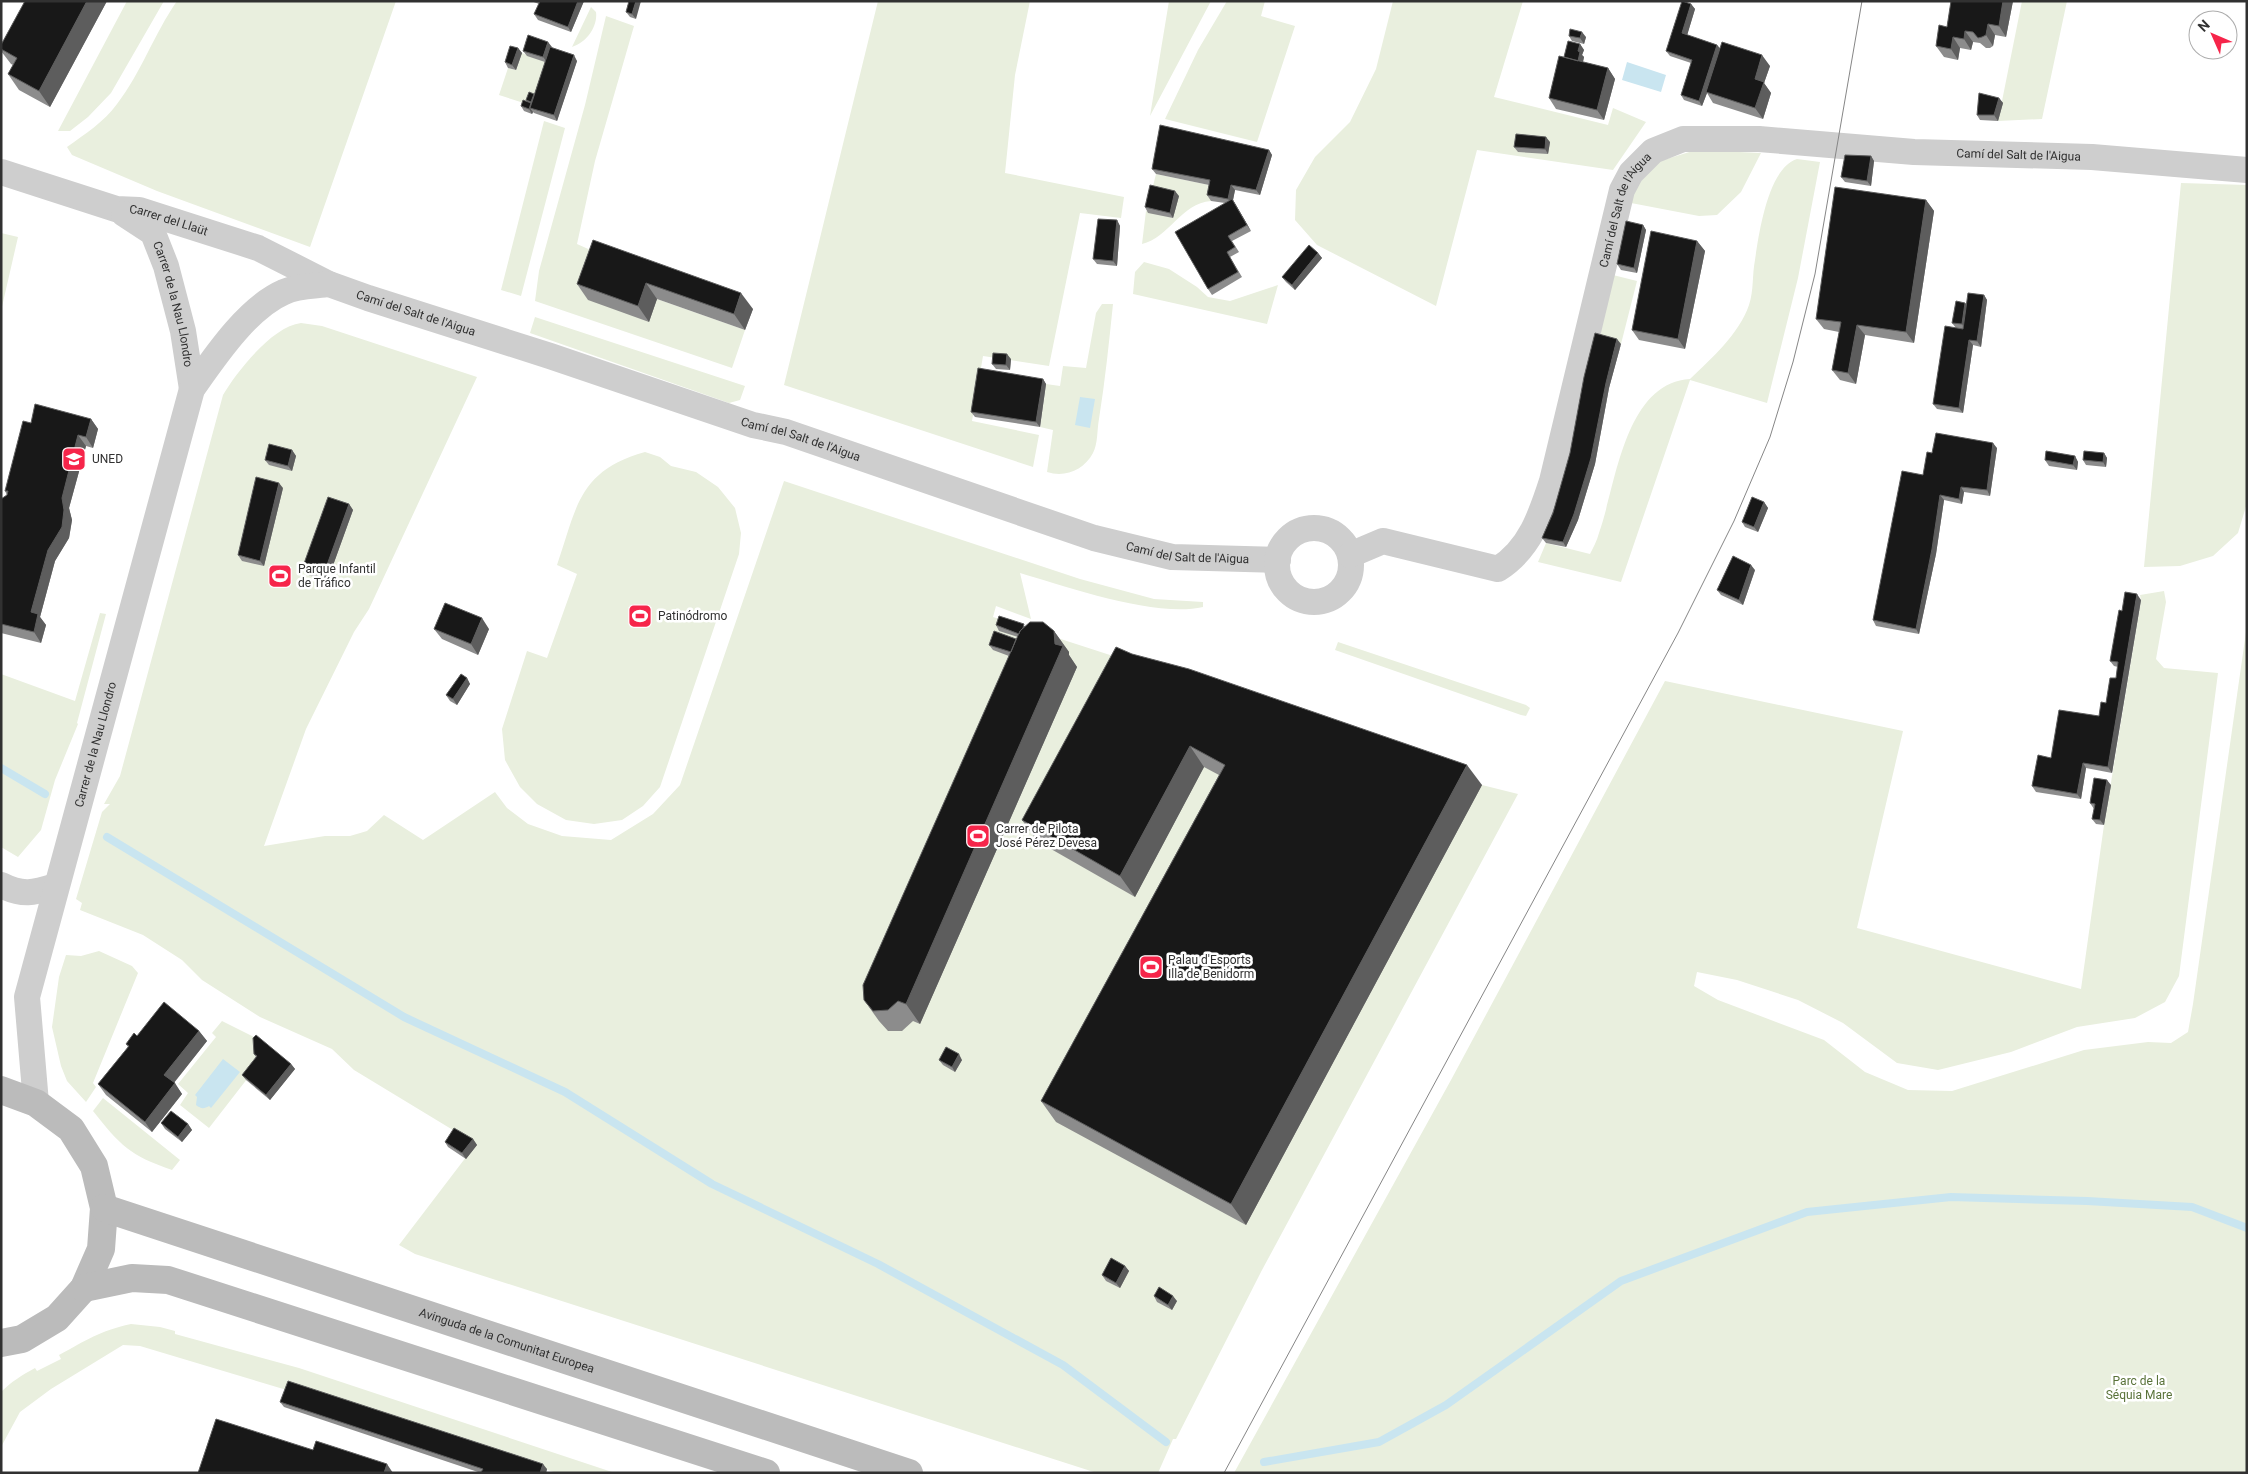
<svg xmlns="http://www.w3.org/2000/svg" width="2248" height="1474" viewBox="0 0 2248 1474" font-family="Roboto,sans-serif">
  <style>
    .green { fill: #e9efde }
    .water { fill: #c9e5f0 }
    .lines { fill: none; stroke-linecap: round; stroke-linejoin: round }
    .stream { stroke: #c9e5f0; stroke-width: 8 }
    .minor { stroke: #cecece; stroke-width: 26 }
    .secondary { stroke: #bbb; stroke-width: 28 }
    .tram { stroke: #868686; stroke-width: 1 }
    .wall { fill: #8c8c8c }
    .shaded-wall { fill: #5d5d5d }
    .building { fill: #181818; stroke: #5d5d5d }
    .labels { text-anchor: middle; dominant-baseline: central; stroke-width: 5; stroke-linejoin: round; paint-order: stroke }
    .street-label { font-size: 12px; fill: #313131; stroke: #fff }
    .poi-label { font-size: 12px; fill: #313131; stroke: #fff; text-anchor: start }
    .park-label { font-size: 12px; fill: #597239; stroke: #fff }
  </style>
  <rect width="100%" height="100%" fill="#fff"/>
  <!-- green -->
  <path class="green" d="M127 1H164L111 93 88 117 70 131H58Z
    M177 1H396L310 247 157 191 72 155 67 147C85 134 104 122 117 104 141 73 154 34 177 1Z
    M878 1H1030L1015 75 1005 173 1124 197 1121 218 1080 213 1049 366 983 356 972 421 1039 435 1033 467 784 385Z
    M1169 1H1211L1150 116Z
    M1227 1H1265L1261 16 1295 26 1257 142 1165 119 1198 50Z
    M1393 1H1523L1494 97 1608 125 1613 108 1646 122 1613 170 1477 150 1436 306 1317 245 1295 220 1296 190 1315 157 1350 122 1376 69Z
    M2022 1H2067L2042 119 1998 121Z
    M591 7 596 12C598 27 586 43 572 47Z
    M606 16 634 26 595 161 577 244 604 256 657 299 745 330 732 368 535 301 539 271 585 105Z
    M522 53 527 55 554 53 530 105 499 95 508 68 516 70Z
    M544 121 565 128 521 296 501 290Z
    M1696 150 1761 153 1741 192 1717 215 1699 216 1631 203 1636 186 1660 161Z
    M1797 159 1820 162 1798 278 1767 403 1690 380 1621 582 1538 562 1546 543 1590 554C1593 548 1597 541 1599 533 1616 486 1624 383 1690 379 1711 359 1739 334 1749 305 1754 290 1752 275 1755 260 1759 233 1768 168 1797 159Z
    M1156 174 1214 186 1211 201C1181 203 1169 238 1142 244L1146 211 1173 218 1178 197 1152 190Z
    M2181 183 2247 185V503L2238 533 2213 556 2180 566 2144 567Z
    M1 233 18 237 1 311Z
    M1144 262 1169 269 1197 287 1208 297 1230 301 1278 285 1267 324 1133 294 1135 272Z
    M1613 275 1637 281 1621 344 1599 338Z
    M1102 304H1113C1109 343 1105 381 1099 419 1097 429 1098 444 1093 453 1084 470 1065 478 1047 472L1053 430 1040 427 1046 384 1060 386 1063 366 1086 368 1096 313Z
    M535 317 745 386 740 400 729 403 530 333Z
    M301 323 322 326 477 377 369 609 354 632 306 729 264 846 325 836H350L367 831 384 815 423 840 495 792 507 808 528 824 562 836 611 840 653 814 680 785 784 481 1080 579 1154 599 1203 602V607C1156 618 1068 587 1020 573L1031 619 996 606 993 617 1110 655 1130 668 1482 785 1518 794 1262 1270 1176 1439H1173L1158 1473H1097L415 1254 399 1245 476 1144 354 1070 332 1049 260 1017 202 980 182 960 143 935 80 910 82 903 76 899 102 812 110 804H104L120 776 223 395C237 371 273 326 301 323Z
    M645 452 660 457 671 466 696 472 718 487 735 508 741 533 739 554 660 787 643 806 622 820 594 824 566 820 537 804 520 787 505 760 502 729 527 651 547 658 577 574 557 565C577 507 578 471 645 452Z
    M2164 591 2166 602 2156 659 2164 668 2218 673 2179 976 2165 1002 2135 1018 2077 1027 2011 1052 1938 1070 1897 1063 1843 1023 1798 1000 1737 980 1697 972 1694 986 1718 1000 1824 1040 1865 1072 1908 1090 1952 1091 2084 1050 2148 1042 2171 1043 2188 1032 2193 1004 2247 625V1473H1234L1451 1080 1665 681 1903 731 1857 928 2081 989 2104 825 2141 600 2140 595Z
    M100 613 106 614 77 723 78 724 55 780 41 830 18 857 1 847V674L75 701Z
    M1338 642 1526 705 1530 708 1526 716 1521 715 1335 650Z
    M99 951 132 966 138 973 93 1083 96 1087 86 1102 67 1081 61 1066 52 1027 59 977 66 955 81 956Z
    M222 1021 260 1040 261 1061 209 1128 180 1105 188 1093 178 1084 216 1037 212 1033Z
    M103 1098 180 1160 172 1170C129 1155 121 1146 93 1111Z
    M131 1324 160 1327 175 1331V1334L299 1368 615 1473H557L292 1386 290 1391 140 1346 123 1345 51 1389 20 1412 1 1447V1392C11 1382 22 1375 35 1368L37 1371 61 1359 59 1355C87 1340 99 1331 131 1324Z"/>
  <!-- water -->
  <path class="water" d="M1627 62 1666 75 1661 92 1622 80Z
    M1080 397 1095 399 1090 428 1075 425Z
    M223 1059 240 1072 211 1108 209 1106C204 1109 201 1109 196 1105L197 1097 195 1095Z"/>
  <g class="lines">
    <!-- stream -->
    <path class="stream" d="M1 768 45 794
      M107 837 404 1017 565 1092 712 1184 878 1264 1063 1365 1166 1442
      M1264 1462 1379 1442 1446 1405 1621 1281 1807 1212 1951 1197 2087 1201 2192 1207 2247 1228"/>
    <!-- minor -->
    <g class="minor">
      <path id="s1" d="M1 172 116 209 139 210 258 248 329 284 368 298 550 356 753 425 786 432 1094 538 1172 557 1278 560"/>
      <path id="s2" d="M124 214 153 233 166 266 183 331 192 389"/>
      <circle cx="1314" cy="565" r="37"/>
      <path id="s3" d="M1350 555 1383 541 1498 569C1530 549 1541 515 1552 481L1622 190 1631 173 1653 151 1683 139H1759L1914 152 2092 157 2247 170"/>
      <path d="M1 885C23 896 33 893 56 886"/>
      <path id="s4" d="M36 1103 27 997 192 389C214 358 247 308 284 292 296 286 315 286 329 284"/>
    </g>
    <!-- secondary -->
    <g class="secondary">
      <path d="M1 1090 36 1103 71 1129 94 1166 104 1208 101 1249 84 1288 57 1318 22 1339 1 1343"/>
      <path id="s5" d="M104 1208 909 1473"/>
      <path d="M84 1288 132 1278 168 1280 766 1473"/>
    </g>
    <!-- tram -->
    <path class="tram" d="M1224 1473 1678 633 1734 521 1770 437 1793 362 1815 274 1862 1"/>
  </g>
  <!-- wall -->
  <path class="wall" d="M25 1H107L50 107 19 90 8 74 13 65 11 64 1 51V45Z
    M531 1H584L571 32 538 20 534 14 539 4Z
    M629 1 636 19 630 17 626 12Z
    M1951 1H2013L2006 37 1995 35 1993 46 1990 48H1986L1980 43 1973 42 1971 50 1960 48 1958 60 1944 57 1936 46 1947 27Z
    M1691 4 1695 9 1687 35 1717 45 1720 48 1770 66 1764 83 1771 93 1763 119 1713 103 1707 93 1702 106 1684 100 1681 95 1691 63 1670 56 1666 51Z
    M1569 36 1586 37 1584 44 1572 41Z
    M1580 44 1584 50 1582 55 1584 57 1583 62 1608 68 1615 79 1604 120 1556 109 1549 98 1564 57Z
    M552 47V48L577 61 557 121 534 113 533 112 532 114 524 111 521 106 527 101 526 100 534 95 545 62 527 56 523 51Z
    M518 48 522 53 516 70 508 68 505 62Z
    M1999 98 2003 103 1998 121 1980 120 1977 115Z
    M1550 142 1548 154 1518 152 1514 147Z
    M1269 150 1272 155 1260 195 1235 190 1233 200 1251 231 1232 241 1239 252 1230 257 1242 277 1212 295 1208 289 1225 203 1211 201 1207 195 1209 185 1156 174 1152 169Z
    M1871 156 1874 161 1871 186 1845 182 1841 177Z
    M1179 196 1173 218 1148 213 1145 207Z
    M1926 200 1934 211 1914 343 1865 335 1856 384 1840 380 1832 370 1839 332 1824 329 1816 319Z
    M1117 220 1120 226 1117 266 1097 264 1093 259Z
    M1643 225 1646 230 1637 273 1621 270 1617 264Z
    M593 240 753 309 745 330 657 299 649 322 588 300 577 284Z
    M1697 241 1705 251 1685 349 1639 340 1632 330Z
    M1318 253 1322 258 1295 290 1286 282 1282 277Z
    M1984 295 1987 300 1981 347 1973 345 1963 413 1937 409 1933 404 1956 328 1952 323 1965 303 1967 305Z
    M1621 344 1609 388 1595 464 1578 520 1566 547 1546 543 1542 538Z
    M1011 359 1010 370 996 369 992 364Z
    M1043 379 1046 384 1040 427 975 417 971 412Z
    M91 419 98 429 93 448 86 446 69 508 72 520 69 538 55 561 40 617 46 625 41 643 1 633V499L7 495 5 491 31 423Z
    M1997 448 1990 496 1964 492 1962 504 1944 500 1936 554 1919 634 1876 626 1873 620 1923 475 1932 453Z
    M292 450 296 456 292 471 269 465 265 460Z
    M2104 453 2107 458 2106 467 2086 465 2083 460Z
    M2075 456 2078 462 2077 470 2049 466 2045 460Z
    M283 488 264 566 242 561 238 555Z
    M1764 502 1768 508 1758 532 1745 527 1742 522Z
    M349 504 353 510 327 582 306 574 302 569Z
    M1755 570 1743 605 1721 595 1717 590Z
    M2141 600 2112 773 2086 768 2081 799 2036 792 2032 786 2051 758 2099 716 2106 703 2116 678 2118 667 2114 666 2110 661 2122 611Z
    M996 625 1025 626 1054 631 1069 652V655L1077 667 920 1024 913 1021 902 1031H888L879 1021 864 1000 1009 656 993 650 989 645 1016 640 1018 637 999 631Z
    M434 629H489L478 655 442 639Z
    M1132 654 1482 785 1246 1225 1056 1122 1041 1101 1219 775 1204 767 1135 897 1037 841 1022 820Z
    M467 678 470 684 457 705 450 701 446 695Z
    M2111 785 2104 825 2096 824 2092 819 2094 809 2090 803Z
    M199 1031 207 1041 174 1083 182 1094 152 1132 106 1095 98 1084 128 1047 126 1044Z
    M254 1054 291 1064 295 1069 270 1100 246 1080 242 1075 256 1057Z
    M939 1060H962L955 1072 943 1065Z
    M161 1123 188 1124 192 1130 182 1142 165 1129Z
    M473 1139 477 1145 466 1159 448 1147 445 1142Z
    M1125 1266 1129 1271 1120 1288 1106 1281 1102 1275Z
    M1154 1296 1177 1301 1172 1310 1157 1302Z
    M280 1402 547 1469 546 1473H481L284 1407Z"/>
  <!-- shaded-wall -->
  <path class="shaded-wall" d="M87 1H107L50 107 39 91Z
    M578 1H584L571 32 568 27Z
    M636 1H641L636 19 632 14Z
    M2003 1H2013L2006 37 1999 26Z
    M1691 4 1695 9 1686 39 1682 33Z
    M1988 24 1995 35 1993 46 1986 35Z
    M1965 31 1973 42 1971 50 1964 39Z
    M1582 32 1586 37 1584 44 1580 38Z
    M1953 37 1960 48 1958 60 1951 49Z
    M548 42 552 47 547 62 543 57Z
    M1580 44 1584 50 1582 55 1584 57 1581 70 1577 65 1578 51Z
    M1717 45 1721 50 1706 92 1707 93 1702 106 1699 101Z
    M518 48 522 53 516 70 512 65Z
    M574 55 577 61 557 121 554 115Z
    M1762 55 1770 66 1764 83 1771 93 1763 119 1755 108V79Z
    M1608 68 1615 79 1604 120 1597 110Z
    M1999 98 2003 103 1998 121 1994 115Z
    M531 103 535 108H530L533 112 532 114 529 109Z
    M1546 137 1550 142 1548 154 1545 149Z
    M1269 150 1272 155 1260 195 1256 190Z
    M1871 156 1874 161 1871 186 1867 181Z
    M1231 185 1235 190 1233 200 1251 231 1228 199Z
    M1175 191 1179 196 1173 218 1170 213Z
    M1926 200 1934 211 1914 343 1906 332Z
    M1117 220 1120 226 1117 266 1113 261Z
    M1643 225 1646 230 1637 273 1634 268Z
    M1697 241 1705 251 1685 349 1678 339Z
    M1318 253 1322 258 1295 290 1292 285Z
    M646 283 657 299 649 322 638 306Z
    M741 293 753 309 745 330 734 314Z
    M1984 295 1987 300 1981 347 1977 341Z
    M1965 303 1969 308 1965 330 1962 324Z
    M1857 325 1865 335 1856 384 1848 373Z
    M1617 339 1621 344 1609 388 1595 464 1578 520 1566 547 1563 542Z
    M1969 340 1973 345 1963 413 1959 408Z
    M1007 354 1011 359 1010 370 1006 365Z
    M1043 379 1046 384 1040 427 1036 422Z
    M91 419 98 429 93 448 86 437Z
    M78 435 86 446 69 508 72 520 69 538 55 561 40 617 46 625 41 643 34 632 31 612Z
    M1993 443 1997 448 1990 496 1987 490Z
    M292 450 296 456 292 471 288 466Z
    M2104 453 2107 458 2106 467 2103 462Z
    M2075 456 2078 462 2077 470 2073 465Z
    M279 483 283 488 264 566 260 561Z
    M1961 487 1964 492 1962 504 1959 499Z
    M1940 495 1944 500 1936 554 1919 634 1916 629Z
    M1764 502 1768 508 1758 532 1754 527Z
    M349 504 353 510 327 582 323 576Z
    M1751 565 1755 570 1743 605 1739 600Z
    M2137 594 2141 600 2112 773 2108 767Z
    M482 618 489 629 478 655 471 644Z
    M1054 631 1069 652V655L1077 667 920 1024 906 1004 1055 644Z
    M467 678 470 684 457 705 453 699Z
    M1190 746 1204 767 1135 897 1120 876Z
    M2083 763 2086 768 2081 799 2077 794Z
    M1467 765 1482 785 1246 1225 1231 1204Z
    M2107 780 2111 785 2104 825 2100 820Z
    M199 1031 207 1041 172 1085 164 1075Z
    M959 1054 962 1060 955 1072 952 1067Z
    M291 1064 295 1069 270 1100 266 1095Z
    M175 1083 182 1094 152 1132 145 1122Z
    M188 1124 192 1130 182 1142 178 1137Z
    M473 1139 477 1145 466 1159 462 1153Z
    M1125 1266 1129 1271 1120 1288 1116 1283Z
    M1173 1296 1177 1301 1172 1310 1168 1305Z
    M387 1464 393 1473H384Z
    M543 1464 547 1469 546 1473H540Z"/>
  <!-- building -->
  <path class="building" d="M25 1H87L39 91 8 74 17 58 1 49V45Z
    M540 1H578L568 27 534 14Z
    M629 1H636L632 14 626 12Z
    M1682 1 1691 4 1682 33 1717 45 1699 101 1681 95 1692 60 1666 51Z
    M1951 1H2003L1999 26 1988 24 1986 35 1982 37 1978 38 1973 32 1965 31 1964 39 1953 37 1951 49 1936 46 1939 25 1947 27Z
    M1570 29 1582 32 1580 38 1569 36Z
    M528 35 548 42 543 57 523 51Z
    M1568 41 1580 44 1578 51 1580 52 1578 61 1564 57Z
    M1722 42 1762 55 1755 79 1764 82 1755 108 1706 92Z
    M510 46 518 48 512 65 505 62Z
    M550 47 574 55 554 115 530 108Z
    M1559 56 1608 68 1597 110 1549 98Z
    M529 92 534 94 531 102 526 100Z
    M1979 93 1999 98 1994 115H1977Z
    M523 100 531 103 529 109 521 106Z
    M1160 125 1269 150 1256 190 1231 185 1228 199 1207 195 1210 180 1152 169Z
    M1516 134 1546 137 1545 149 1514 147Z
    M1845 155 1871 156 1867 181 1841 177Z
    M1150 185 1175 191 1170 213 1145 207Z
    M1835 187 1926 200 1906 332 1857 325 1848 373 1832 370 1841 322 1816 319Z
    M1232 199 1247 225 1228 236 1235 247 1227 252 1238 272 1208 289 1175 232Z
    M1098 219 1117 220 1113 261 1093 259Z
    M1626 221 1643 225 1634 268 1617 264Z
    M1651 231 1697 241 1678 339 1632 330Z
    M593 240 741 293 734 314 646 283 638 306 577 284Z
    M1309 245 1318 253 1292 285 1282 277Z
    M1968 293 1984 295 1977 341 1969 340 1959 408 1933 404 1945 326 1963 329Z
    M1956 301 1965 303 1962 324 1952 323Z
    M1595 333 1617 339 1606 383 1591 458 1574 514 1563 542 1542 538 1553 513 1570 453 1584 377Z
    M993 353 1007 354 1006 365 992 364Z
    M978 368 1043 379 1036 422 971 412Z
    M35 404 91 419 86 437 78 435 62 498 64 510 62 527 48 550 31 612 38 614 34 632 1 624V499L7 495 8 491H5L23 421 31 423Z
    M1936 433 1993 443 1987 490 1961 487 1959 499 1940 495 1932 549 1916 629 1873 620 1902 471 1923 475 1927 452 1932 453Z
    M269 444 292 450 288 466 265 460Z
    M2046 451 2075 456 2073 465 2045 460Z
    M2084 451 2104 453 2103 462 2083 460Z
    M256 477 279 483 260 561 238 555Z
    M328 497 349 504 323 576 302 569Z
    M1752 497 1764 502 1754 527 1742 522Z
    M1733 556 1751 565 1739 600 1717 590Z
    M2125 592 2137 594 2108 767 2083 763 2077 794 2032 786 2038 755 2051 758 2059 710 2099 716 2101 702 2106 703 2110 678H2116L2118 662 2110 661 2119 610 2122 611Z
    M445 603 482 618 471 644 434 629Z
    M999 616 1024 624 1023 628 1020 631 1019 634 996 625Z
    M1030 622H1043L1054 631 1055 644 1063 646 906 1004 898 1001 888 1010 873 1011 864 1000 863 985 1020 631Z
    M994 631 1016 639 1011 652 989 645Z
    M1116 647 1132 654 1189 669 1467 765 1231 1204 1041 1101 1225 765 1190 746 1120 876 1022 820Z
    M461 674 467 678 453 699 446 695Z
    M2094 778 2107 780 2100 820 2092 819 2095 804 2090 803Z
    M164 1002 199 1031 164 1075 175 1083 145 1122 98 1084 129 1046 126 1044 134 1033 137 1036Z
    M256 1035 291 1064 266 1095 242 1075 257 1056 254 1054 253 1038Z
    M946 1047 959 1054 952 1067 939 1060Z
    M171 1111 188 1124 178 1137 161 1123Z
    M454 1128 473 1139 462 1153 445 1142Z
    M1111 1258 1125 1266 1116 1283 1102 1275Z
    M1159 1287 1173 1296 1168 1305 1154 1296Z
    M288 1381 543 1464 540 1473H483L481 1472 483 1469 280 1402Z
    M216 1419 313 1450 316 1441 387 1464 384 1473H198Z"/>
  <!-- icons -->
  <defs>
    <g id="university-square" transform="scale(1.25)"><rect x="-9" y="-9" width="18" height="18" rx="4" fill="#f6254a" stroke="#fff"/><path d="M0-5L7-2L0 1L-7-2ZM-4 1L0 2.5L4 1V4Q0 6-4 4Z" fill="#fff"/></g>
    <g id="stadium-square" transform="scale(1.25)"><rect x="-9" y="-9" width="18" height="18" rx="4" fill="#f6254a" stroke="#fff"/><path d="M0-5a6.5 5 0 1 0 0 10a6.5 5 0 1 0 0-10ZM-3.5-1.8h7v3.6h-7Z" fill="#fff"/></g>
  </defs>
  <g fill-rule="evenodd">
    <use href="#university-square" x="74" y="459"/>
    <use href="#stadium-square" x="280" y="576"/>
    <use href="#stadium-square" x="640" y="616"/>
    <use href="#stadium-square" x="978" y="836"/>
    <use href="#stadium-square" x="1151" y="967"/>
  </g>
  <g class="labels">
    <!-- street labels -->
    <g class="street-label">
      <text stroke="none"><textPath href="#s3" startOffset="978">Camí del Salt de l'Aigua</textPath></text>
      <text stroke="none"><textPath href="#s3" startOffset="542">Camí del Salt de l'Aigua</textPath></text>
      <text stroke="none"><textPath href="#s1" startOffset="175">Carrer del Llaüt</textPath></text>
      <text stroke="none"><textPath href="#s2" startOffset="109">Carrer de la Nau Llondro</textPath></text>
      <text stroke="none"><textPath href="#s1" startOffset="440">Camí del Salt de l'Aigua</textPath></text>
      <text stroke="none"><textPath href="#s1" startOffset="845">Camí del Salt de l'Aigua</textPath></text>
      <text stroke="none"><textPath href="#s1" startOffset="1250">Camí del Salt de l'Aigua</textPath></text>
      <text stroke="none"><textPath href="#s4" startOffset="368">Carrer de la Nau Llondro</textPath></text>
      <text stroke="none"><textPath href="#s5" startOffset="424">Avinguda de la Comunitat Europea</textPath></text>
    </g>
    <!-- poi labels -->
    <g class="poi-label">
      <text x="92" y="459">UNED</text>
      <text x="298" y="569">Parque Infantil<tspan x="298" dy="14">de Tráfico</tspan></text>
      <text x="658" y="616">Patinódromo</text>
      <text x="996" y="829">Carrer de Pilota<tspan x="996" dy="14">José Pérez Devesa</tspan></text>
      <text x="1168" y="960">Palau d'Esports<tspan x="1168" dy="14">Illa de Benidorm</tspan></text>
    </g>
    <!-- park labels -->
    <g class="park-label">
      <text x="2139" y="1381">Parc de la<tspan x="2139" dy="14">Séquia Mare</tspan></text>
    </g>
  </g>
  <!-- border -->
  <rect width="2248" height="1474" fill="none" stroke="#313131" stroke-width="5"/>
  <!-- north arrow -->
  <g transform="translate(2213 35) rotate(315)"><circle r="24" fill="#ffffff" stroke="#adadad"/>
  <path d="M0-4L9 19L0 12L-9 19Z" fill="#f6254a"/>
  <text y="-8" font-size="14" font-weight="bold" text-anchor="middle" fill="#313131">N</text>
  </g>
</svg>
